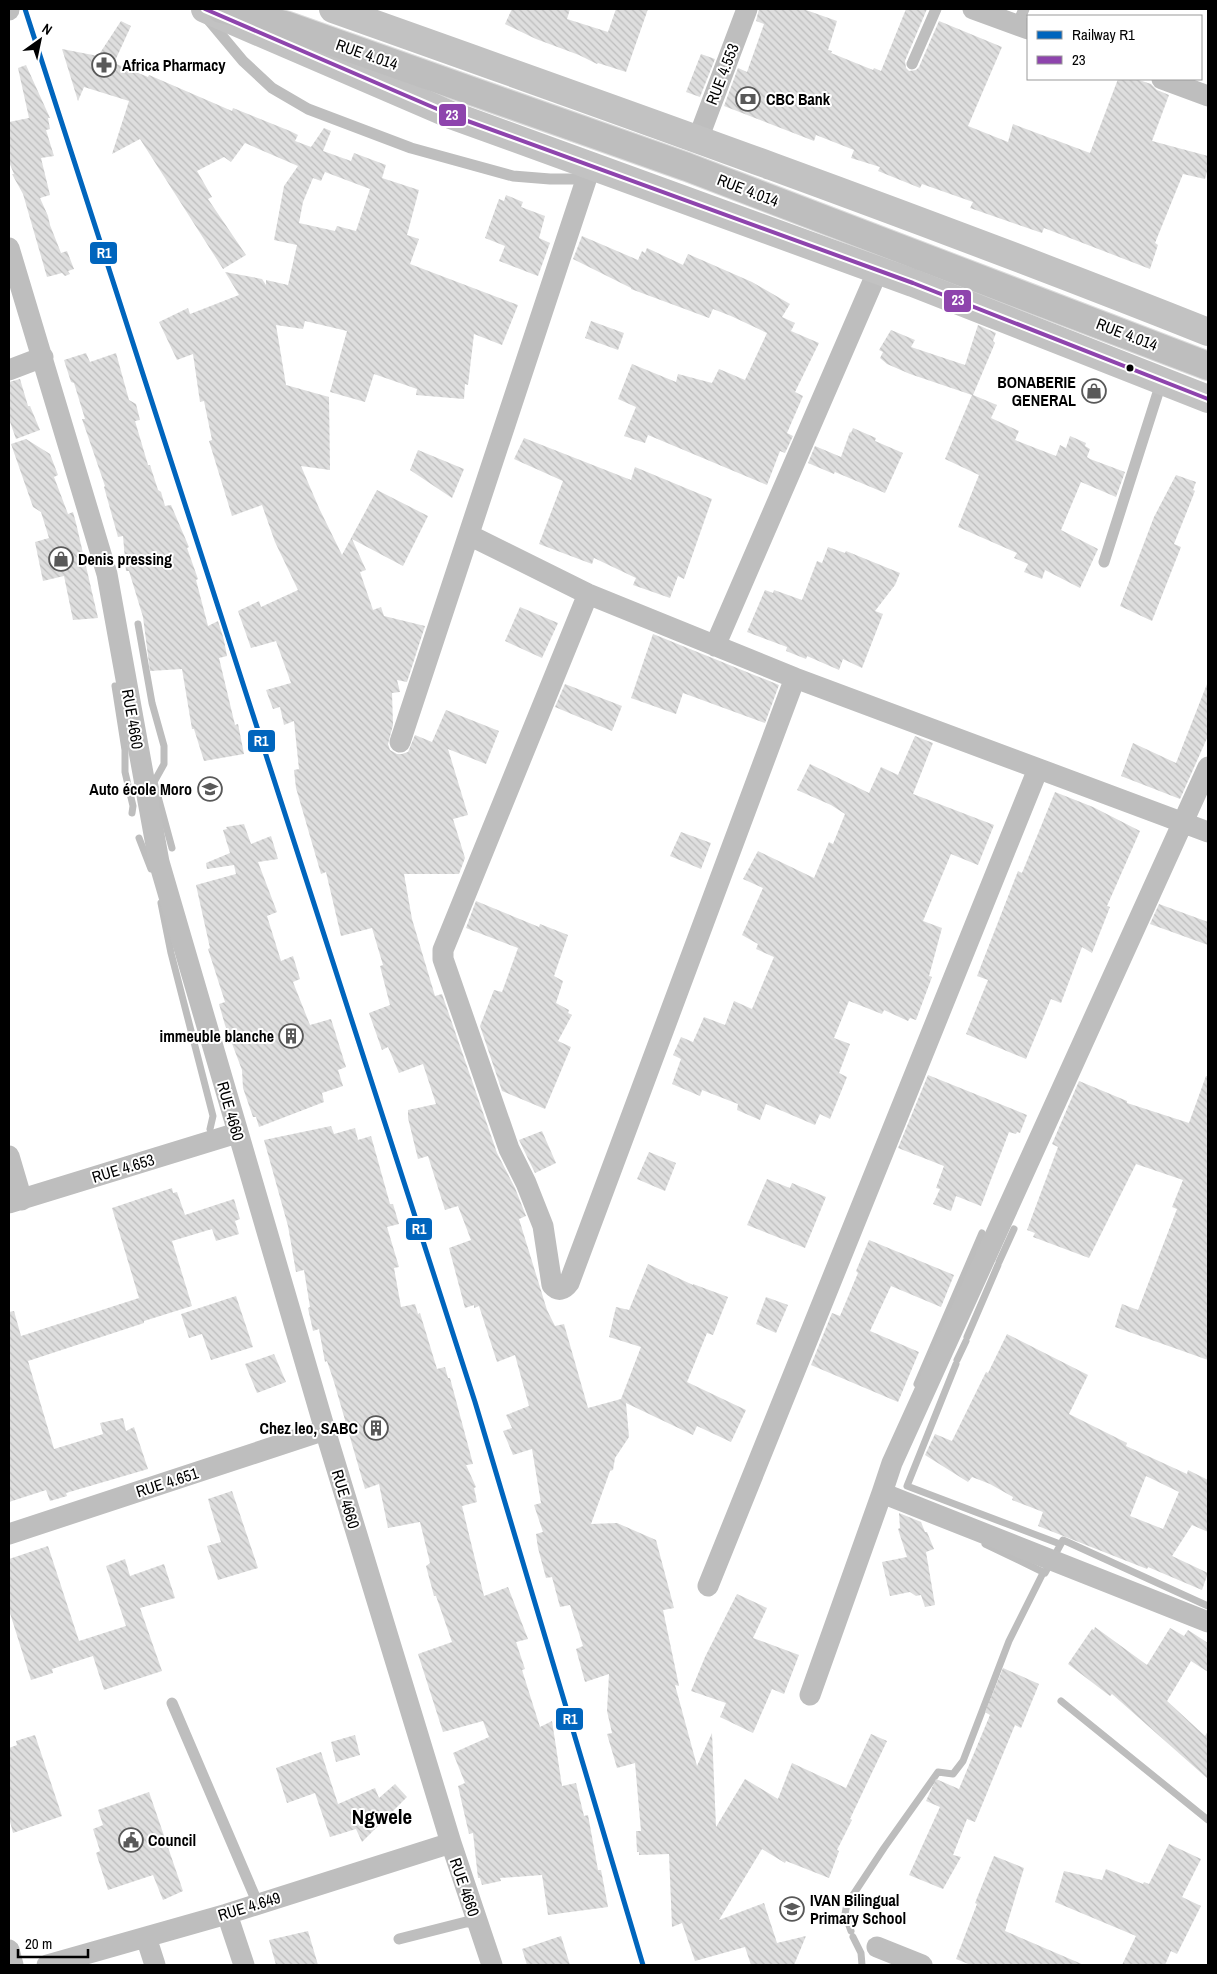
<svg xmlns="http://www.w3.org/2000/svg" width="1217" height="1974" viewBox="0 0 1217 1974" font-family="'Archivo Narrow',sans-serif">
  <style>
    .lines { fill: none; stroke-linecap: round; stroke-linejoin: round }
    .stream { stroke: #bdbdbd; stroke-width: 7 }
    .building { fill: url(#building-back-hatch); fill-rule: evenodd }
    .highway-casing { stroke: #dbdbdb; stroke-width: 30 }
    .lane { stroke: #bebebe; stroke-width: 11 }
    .street { stroke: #bebebe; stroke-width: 21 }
    .secondary { stroke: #c2c2c2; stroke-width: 28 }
    .highway { stroke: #bebebe; stroke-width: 28 }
    .bus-1-casing { stroke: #fff; stroke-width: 8 }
    .bus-1 { stroke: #8e44ad; stroke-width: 4 }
    .rail-1-casing { stroke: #fff; stroke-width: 9 }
    .rail-1 { stroke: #0065bd; stroke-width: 5 }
    .bus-dot { fill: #000; stroke: #fff; stroke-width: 2 }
    .labels { text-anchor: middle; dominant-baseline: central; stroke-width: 4; stroke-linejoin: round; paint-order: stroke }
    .street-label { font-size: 16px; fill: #000; stroke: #fff }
    .poi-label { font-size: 16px; font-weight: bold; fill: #000; stroke: #fff; text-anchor: start }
    .district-label { font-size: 21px; font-weight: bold; fill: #000; stroke: #fff }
    .line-badge { stroke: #fff; stroke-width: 2 }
    .badge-label { font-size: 14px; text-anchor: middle; font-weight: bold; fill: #fff }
  </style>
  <defs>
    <pattern id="building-back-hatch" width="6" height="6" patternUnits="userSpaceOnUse" patternTransform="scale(1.25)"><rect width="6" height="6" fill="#dedede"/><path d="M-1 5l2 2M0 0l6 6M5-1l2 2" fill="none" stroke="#bdbdbd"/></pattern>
  </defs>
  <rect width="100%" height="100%" fill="#fff"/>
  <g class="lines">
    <!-- stream -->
    <path class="stream" d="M138 624 152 703 164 746V764L154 782 172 848
      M115 686 125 750V772L133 806 132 813
      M139 838 151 869
      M161 903 171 953 213 1116 210 1129
      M999 1262 1014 1229
      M967 1337 998 1265
      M957 1360 966 1341
      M956 1364 907 1486 1060 1544
      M917 1384 982 1233
      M985 1544 1045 1573 1063 1540 1208 1606
      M1061 1701 1208 1820
      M851 1931 845 1914 847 1904 884 1848 938 1772 953 1774 963 1761 1009 1641 1043 1573
      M853 1937 861 1953 862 1965"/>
  </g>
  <!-- building -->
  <path class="building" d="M512 9H570L567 19 608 32 616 9H648L626 72 598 63 597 64 579 55 536 39 505 24Z
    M759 9H803L837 21 828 50 832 51 831 53 873 70 874 68 881 71 906 9H927L905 61 906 68 909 71 916 70 919 67 939 21 1002 47 968 126 1008 142 1013 124 1090 153 1118 79H1136L1151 84 1157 90 1169 95 1152 141 1208 156V168L1205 179 1183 174 1155 243 1158 245 1150 269 1044 228 1042 233 970 208 973 202 922 184 920 188 878 171 880 167 851 158 854 150 816 135 814 141 724 106 738 68 747 72 764 24 756 21Z
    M121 21 131 26 114 63 148 77 149 75 232 111 233 108 290 131 298 135 295 141 311 147 324 128 331 131 323 151 351 161 354 153 386 165 382 178 419 190 407 235 419 239 410 264 518 305 502 345 474 334 468 385 465 384 464 399 416 395 417 389 374 374 365 402 330 392 347 331 305 321 303 329 276 325 286 385 329 397 330 470 301 466 319 508 342 555 377 490 428 516 403 566 352 539 366 570 360 572 373 610 381 607 384 616 425 626 407 682 397 680 400 692 392 693 393 725 388 744 390 750 397 754H402L408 752 415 735 432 742 446 710 499 731 486 764 448 749 468 815 453 819 465 858 459 874H404L412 919 435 996 442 994 497 1153 515 1188 526 1216 519 1219 547 1310 555 1326 564 1324 588 1408 621 1399 641 1347 609 1337 616 1307 629 1310 648 1264 693 1285V1284L728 1297 713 1335 707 1333 687 1382 746 1410 731 1442 697 1426 693 1435 626 1403 629 1437 615 1458 613 1470 610 1471 591 1524 617 1523 656 1540 674 1608 663 1610 679 1686 675 1685 697 1766 712 1733 716 1827 745 1779 778 1799 792 1763 846 1788 871 1734 887 1741 850 1819 852 1820 837 1850 839 1851 829 1878 786 1861 785 1863 762 1849 719 1920 764 1903 777 1943 806 1936 794 1965H751L745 1947 695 1961 682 1923 672 1927 669 1854 639 1855V1852H637L636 1831H641L635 1763 617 1768 607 1734 612 1733 607 1711 609 1674 585 1682 576 1649 583 1646 570 1605 560 1607 552 1577 546 1578 538 1548 536 1534 543 1532 534 1505 541 1503 532 1449 513 1455 503 1431 512 1428 506 1415 529 1406 515 1355 497 1362 479 1306 474 1308V1305L465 1308 449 1248 471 1240 458 1206 445 1210 428 1156 418 1159 408 1118V1110L436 1104 423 1064 399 1073 388 1047 382 1050 369 1013 390 1005 380 966 383 965 372 928 341 936 326 872 321 874 296 788 294 770 299 769 294 721 284 725 280 707 273 709 266 690 291 683 276 641 251 648 238 611 259 601 261 607 298 590 275 542 262 505 232 516 209 441 212 440 204 401 200 402 193 354 177 360 159 322 188 308 190 314 239 295 225 272 262 279 266 285V280L288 285 297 245 274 240 284 186 298 166 245 143 231 162 224 157 197 171 212 197 208 199 246 255 223 269 140 139 112 154 129 101 84 87 78 101 62 49 98 56ZM325 172 370 189 356 231 337 226 335 231 299 223 303 202 313 178 321 181Z
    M701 54 715 59 700 97 686 92Z
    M26 65 50 118H48L50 129 46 130 54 156 41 158 50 195 40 198 48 216 50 225 61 253 67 251 74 269 68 271 70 274 65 276 62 273 47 277 23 194 12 174H14L9 162V122L29 118 18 68Z
    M506 195 523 202 521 207 545 216 539 238 550 243 538 276 499 261 505 246 485 238 499 199 504 201Z
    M582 236 638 260 642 251 645 253 647 248 683 265 688 254 752 282 790 304 782 317 795 323 791 331 819 343 795 392 803 396 787 433 793 436 785 453 780 451 767 485 648 435 645 443 624 436 636 407 618 399 632 364 676 382 678 374 712 383 719 369 745 380 767 333 731 316 713 309 709 318 631 289V288L573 259Z
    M591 321 624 333 618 350 585 338Z
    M978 325 996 333 993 341 995 343 973 395 997 405 991 418 1019 431 1015 440 1056 456 1060 445 1066 448 1070 436 1086 443 1085 446 1090 449 1087 457 1090 459 1125 472 1116 497 1081 482 1061 530 1098 549 1080 588 1045 570 1042 579 1024 572 1028 564 1014 558 1017 553 958 527 979 475 945 459 972 395 910 374 887 364 880 358 883 352 879 350 891 330 915 340 911 347 965 365Z
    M86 353 90 362 116 353 129 400 136 404 140 420 135 421 148 465H150L158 490 161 492 165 506 171 505 189 547 187 548 198 579 196 580 208 626 220 620 227 656 219 658 235 725 238 724 244 754 204 761 194 729H192L182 669 150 671 143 617 129 571H126L123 536 118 537 104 487 105 486 82 419H85L74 383 71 382 64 360Z
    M20 379 28 406H30L40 430 16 439 9 419V382Z
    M853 428 876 438 875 441 903 453 885 493 835 472 838 464 834 474 808 463 815 446 841 457 850 432 851 433Z
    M524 438 631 480 635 467 712 499 684 579 678 576 670 598 633 585 636 578 594 558 592 564 539 544 563 481 514 459Z
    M26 439 50 454 58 475 54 477 68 514 73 512 76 523 98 618 73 620 64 576 43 581 35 542 49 538 41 512 33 507 11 444Z
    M418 450 464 469 452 498 410 470Z
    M1176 475 1196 482 1193 490 1195 491 1174 544 1181 547 1152 621 1120 606 1154 517Z
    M828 547 845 553 846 551 900 573 895 585 875 611 883 614 862 668 843 659 839 670 807 656 806 659 786 651 787 647 747 632 765 590 773 593 774 590 802 600 817 561 822 563Z
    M520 607 558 623 542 658 505 641Z
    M653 634 779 685 765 723 683 693 676 714 631 698Z
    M565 684 622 706 612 731 555 707Z
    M1207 684 1208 685V736L1180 799 1121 776 1133 743 1176 763Z
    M915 736 933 743 913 794 994 825 978 865 951 854 923 921 942 928 929 976 932 977 916 1020 910 1018 908 1021 884 1010 882 1014 849 1001 834 1038 850 1044 839 1073 847 1077 830 1119 820 1114 815 1125 766 1104 760 1120 737 1110 738 1104 702 1090 700 1096 672 1084 681 1059 673 1055 681 1037 693 1042 704 1017 725 1025 734 1001 752 1009 774 957 756 949 758 944 742 935 763 888 743 879 758 851 814 878 829 842 833 844 845 814 831 805 797 790 810 764 869 793 881 767 898 775Z
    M1055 792 1093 807 1140 831 1107 906 1110 907 1092 953 1082 947 1061 1003 1051 999 1026 1059 966 1034 988 980 977 976 1018 871 1022 873Z
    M244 824 251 844 271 836 278 859 258 862 277 912 267 916 281 961 293 956 300 979 293 982 310 1025 331 1019 346 1067 338 1070 343 1086 322 1093 324 1102 259 1127 256 1117H253L243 1088 242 1070 225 1025 219 1004 225 1002 208 949 210 948 196 885 236 874 234 865 207 869 206 863 230 853 223 830 227 829 226 827Z
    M681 832 711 843 701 869 670 856Z
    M476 901 539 927 540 924 568 935 554 976 563 981 556 1003 569 1010 568 1013 572 1015 558 1041 571 1047 545 1109 502 1091 480 1026 494 990 502 992 518 948 466 928Z
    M1159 904 1208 922V945L1150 924Z
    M928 1075 1027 1115 1020 1133 1017 1132 1016 1134 1009 1132 981 1206 956 1196 951 1211 933 1204 940 1189 936 1188 944 1166 898 1148Z
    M1206 1076H1208V1360L1115 1327 1122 1304 1138 1310 1177 1209 1172 1207 1183 1180 1136 1164 1089 1258 1033 1237 1035 1233 1027 1230 1058 1147 1052 1144 1079 1081 1127 1101V1103L1189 1123Z
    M331 1126 334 1134 355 1128 358 1140 371 1136 390 1204H393L399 1224 387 1227 399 1267 394 1268 401 1307 415 1304 418 1314 420 1313 437 1369 445 1367 448 1378H450L473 1464 466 1465 476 1487 474 1488 477 1502 462 1506 484 1596 508 1587 528 1639 516 1642 525 1669 522 1670 540 1727 552 1721 562 1786 576 1783 584 1816 588 1815 598 1870H601L608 1907 548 1915 542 1875 500 1878 501 1881 482 1885 480 1878H478L473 1833 469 1834 458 1786 465 1783 453 1753 489 1737 483 1721 443 1732 418 1654 452 1642 436 1596H434L426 1566 430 1563 420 1522 388 1528 379 1484 365 1489 334 1382 327 1361 325 1362 319 1329 313 1331 308 1308 310 1307 304 1270 296 1272 288 1226 264 1140Z
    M542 1131 556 1163 535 1173 519 1140Z
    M649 1152 676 1163 665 1191 637 1179Z
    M767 1179 790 1188 792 1183 826 1197 805 1248 747 1225Z
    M172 1188 173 1193 177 1192 185 1215 234 1199 240 1219 235 1221 239 1234 216 1241 212 1229 172 1241 192 1306 144 1321V1323L28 1361 54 1449 103 1434 100 1423 123 1418 126 1431 134 1427 148 1469 66 1493 67 1496 50 1501 46 1490 9 1502V1312L14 1311 21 1336 139 1298 112 1208Z
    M869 1240 954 1275 941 1307 891 1286 870 1331 919 1352 898 1402 811 1365 832 1313 840 1316 858 1273 856 1271Z
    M236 1296 253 1347 211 1360 202 1334 189 1338 181 1314Z
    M766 1297 788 1305 776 1333 756 1324Z
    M1007 1334 1088 1375 1069 1414 1127 1443 1126 1446 1187 1474 1188 1470 1208 1480V1532L1192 1525 1172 1556 1208 1573 1202 1590 1148 1567 1147 1569 1038 1526 1043 1512 1012 1500 1013 1497 990 1484 972 1477 968 1482 925 1455 935 1434 952 1441 986 1372 988 1373ZM1146 1476 1179 1492 1163 1529 1130 1516Z
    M274 1354 286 1382 257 1393 245 1364Z
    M232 1491 258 1568 218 1580 207 1546 221 1542 208 1499Z
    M899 1513 921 1522 925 1532H927L934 1549 926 1552 935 1605 925 1607 921 1595 916 1596 910 1592 890 1596 882 1562 907 1557 898 1529 900 1528Z
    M48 1546 79 1641 126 1626 106 1566 125 1559 130 1576 164 1564 175 1598 140 1608 162 1671 104 1690 93 1656 52 1669 53 1673 31 1680 9 1610V1559Z
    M737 1594 767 1608 753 1638 799 1655 784 1694 772 1689 753 1733 720 1717 726 1703 691 1691 705 1657Z
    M1095 1627 1147 1665 1170 1628 1184 1636 1188 1630 1208 1643V1672L1191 1661 1167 1701 1205 1736 1208 1731V1779L1112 1694 1110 1696 1068 1664 1092 1629 1094 1630Z
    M1003 1668 1039 1684 1021 1728 1015 1725 975 1822 967 1819 953 1855 961 1857 943 1889 909 1875 940 1807 926 1801 936 1779 959 1789 990 1715 985 1712Z
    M35 1735 62 1816 13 1833 9 1818V1748L17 1745 16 1741Z
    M355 1735 360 1755 336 1762 331 1742Z
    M321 1752 338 1804 375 1788 379 1798 395 1784 407 1797 362 1842 356 1829 330 1837 315 1793 287 1803 276 1768Z
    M149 1792 183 1891 163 1900 153 1875 108 1890 96 1853 100 1851 93 1829 103 1825 98 1810Z
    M1169 1844 1201 1859 1182 1897 1201 1906 1177 1954 1171 1951 1165 1965H1122L1136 1936 1055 1902 1064 1871 1102 1880 1106 1869 1143 1884 1144 1882 1149 1884Z
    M994 1856 1024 1868 1005 1931 1084 1965H971L956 1959 977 1904 975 1903Z
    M308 1931 318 1965H276L269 1940Z
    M561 1936 570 1965H527L522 1949Z"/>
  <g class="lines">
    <!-- highway casing -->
    <g class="highway-casing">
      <path id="highway" d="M221 9 285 25 687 167 1208 366"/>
    </g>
    <!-- lane -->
    <path class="lane" d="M207 18 243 61 272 88 308 109 411 148 513 176 550 179H586
      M1017 25 1024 9
      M912 64 936 9
      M1104 562 1162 380
      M172 1703 258 1904
      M399 1939 466 1922H477"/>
    <!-- street -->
    <path class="street" d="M973 9 1028 29
      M9 10V9
      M1162 79 1208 96
      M698 139 747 9
      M9 248 107 574 159 862 325 1430 451 1843 492 1965
      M9 370 43 357
      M469 535 588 594 795 678 1208 832
      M588 594 443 950V959L509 1149 526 1183 543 1226 552 1285C558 1292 564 1290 569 1283L795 678
      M715 646 878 270
      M400 742 591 165
      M1208 767 892 1463 882 1493 1208 1622
      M9 1156 22 1200
      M9 1203 237 1133
      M9 1534 325 1430
      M708 1586 1038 769
      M810 1695 882 1493
      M227 1914 244 1965
      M146 1937 155 1965
      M877 1947 922 1965
      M9 1950 13 1965
      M47 1965 227 1914 451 1843"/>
    <!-- secondary -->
    <path class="secondary" d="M205 9 451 115 913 283 1208 399
      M333 9C626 113 919 217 1208 332"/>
    <!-- highway -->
    <use href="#highway" class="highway"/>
    <!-- bus-1 casing -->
    <g class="bus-1-casing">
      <path id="bus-1" d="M205 9 451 115 913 283 1208 399"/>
    </g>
    <!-- bus-1 -->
    <use href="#bus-1" class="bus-1"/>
    <!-- rail-1 casing -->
    <g class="rail-1-casing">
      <path id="rail-1" d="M25 9 475 1402 643 1965"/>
    </g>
    <!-- rail-1 -->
    <use href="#rail-1" class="rail-1"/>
  </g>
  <!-- icons -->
  <defs>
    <g id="pharmacy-ring" transform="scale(1.25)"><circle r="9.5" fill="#fff" stroke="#595959" stroke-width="1.5"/><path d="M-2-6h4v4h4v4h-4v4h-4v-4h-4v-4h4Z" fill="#595959"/></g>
    <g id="bank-ring" transform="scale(1.25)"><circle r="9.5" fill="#fff" stroke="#595959" stroke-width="1.5"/><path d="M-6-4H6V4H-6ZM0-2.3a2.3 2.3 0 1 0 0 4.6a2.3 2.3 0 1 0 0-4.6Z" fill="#595959"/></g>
    <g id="shop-ring" transform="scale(1.25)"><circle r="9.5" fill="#fff" stroke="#595959" stroke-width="1.5"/><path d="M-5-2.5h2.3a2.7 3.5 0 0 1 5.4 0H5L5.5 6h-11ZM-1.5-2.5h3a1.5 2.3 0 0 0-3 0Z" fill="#595959"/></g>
    <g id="school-ring" transform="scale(1.25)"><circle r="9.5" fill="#fff" stroke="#595959" stroke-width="1.5"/><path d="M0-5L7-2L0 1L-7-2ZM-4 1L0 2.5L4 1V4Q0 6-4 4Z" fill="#595959"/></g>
    <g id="building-ring" transform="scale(1.25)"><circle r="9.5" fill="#fff" stroke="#595959" stroke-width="1.5"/><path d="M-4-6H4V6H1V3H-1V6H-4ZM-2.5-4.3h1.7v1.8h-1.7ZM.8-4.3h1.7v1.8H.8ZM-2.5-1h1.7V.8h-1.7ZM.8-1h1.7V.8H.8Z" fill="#595959"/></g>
    <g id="civic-ring" transform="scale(1.25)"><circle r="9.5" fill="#fff" stroke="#595959" stroke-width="1.5"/><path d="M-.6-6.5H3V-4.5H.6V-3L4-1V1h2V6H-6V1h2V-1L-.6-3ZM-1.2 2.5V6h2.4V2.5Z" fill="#595959"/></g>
  </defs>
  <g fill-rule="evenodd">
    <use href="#pharmacy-ring" x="104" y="65"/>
    <use href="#bank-ring" x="748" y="99"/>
    <use href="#shop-ring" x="1094" y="391"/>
    <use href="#shop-ring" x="61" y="559"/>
    <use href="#school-ring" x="210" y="789"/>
    <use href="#building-ring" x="291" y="1036"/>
    <use href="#building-ring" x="376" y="1428"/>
    <use href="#civic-ring" x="131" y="1840"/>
    <use href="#school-ring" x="792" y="1909"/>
  </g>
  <!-- markers -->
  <circle class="bus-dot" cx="1130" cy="368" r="4.5"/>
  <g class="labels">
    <!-- street labels -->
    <g class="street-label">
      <text transform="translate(367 54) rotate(19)">RUE 4.014</text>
      <text transform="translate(722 74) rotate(-69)">RUE 4.553</text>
      <text transform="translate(748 190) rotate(21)">RUE 4.014</text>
      <text transform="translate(1127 334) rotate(21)">RUE 4.014</text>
      <text transform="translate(133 719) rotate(80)">RUE 4660</text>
      <text transform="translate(231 1111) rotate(74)">RUE 4660</text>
      <text transform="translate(123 1168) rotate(-17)">RUE 4.653</text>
      <text transform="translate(167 1482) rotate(-18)">RUE 4.651</text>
      <text transform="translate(346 1499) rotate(73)">RUE 4660</text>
      <text transform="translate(465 1887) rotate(71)">RUE 4660</text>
      <text transform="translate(249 1906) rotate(-17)">RUE 4.649</text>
    </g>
    <!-- poi labels -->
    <g class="poi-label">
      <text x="122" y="65">Africa Pharmacy</text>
      <text x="766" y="99">CBC Bank</text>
      <text x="1076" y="382" text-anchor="end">BONABERIE<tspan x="1076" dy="18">GENERAL</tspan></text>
      <text x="78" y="559">Denis pressing</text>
      <text x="192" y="789" text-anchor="end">Auto école Moro</text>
      <text x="274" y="1036" text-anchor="end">immeuble blanche</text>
      <text x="358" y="1428" text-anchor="end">Chez leo, SABC</text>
      <text x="148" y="1840">Council</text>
      <text x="810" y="1900">IVAN Bilingual<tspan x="810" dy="18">Primary School</tspan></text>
    </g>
    <!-- district labels -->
    <g class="district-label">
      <text x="382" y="1816">Ngwele</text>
    </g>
  </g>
  <g class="line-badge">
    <rect x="438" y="103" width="29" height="24" rx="5" fill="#8e44ad"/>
    <rect x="89" y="241" width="29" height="24" rx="5" fill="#0065bd"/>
    <rect x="943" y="289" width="29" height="24" rx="5" fill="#8e44ad"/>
    <rect x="247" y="729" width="29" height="24" rx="5" fill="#0065bd"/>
    <rect x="405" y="1217" width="28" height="24" rx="5" fill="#0065bd"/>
    <rect x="555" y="1707" width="29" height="24" rx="5" fill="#0065bd"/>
  </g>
  <g class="badge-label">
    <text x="452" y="120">23</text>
    <text x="104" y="258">R1</text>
    <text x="958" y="305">23</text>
    <text x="261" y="746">R1</text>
    <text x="419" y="1234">R1</text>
    <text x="570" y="1724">R1</text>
  </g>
  <!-- border -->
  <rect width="1217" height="1974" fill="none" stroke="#000000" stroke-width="20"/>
  <!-- legend -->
  <rect x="1027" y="15" width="175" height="65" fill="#ffffff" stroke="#999999"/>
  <rect x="1037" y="31" width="25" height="8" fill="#0065bd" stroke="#999999"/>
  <text x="1072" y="40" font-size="15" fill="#000000">Railway R1</text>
  <rect x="1037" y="56" width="25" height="8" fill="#8e44ad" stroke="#999999"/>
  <text x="1072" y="65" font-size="15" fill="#000000">23</text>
  <!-- north arrow -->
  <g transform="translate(40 40) rotate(33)" stroke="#ffffff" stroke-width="4" paint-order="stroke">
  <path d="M0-4L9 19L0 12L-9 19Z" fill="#000000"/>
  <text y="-8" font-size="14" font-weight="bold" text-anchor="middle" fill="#000000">N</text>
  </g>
  <!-- scale -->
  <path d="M18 1949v8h70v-8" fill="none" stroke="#000000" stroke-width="2.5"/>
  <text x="25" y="1949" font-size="15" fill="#000000" stroke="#ffffff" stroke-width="4" paint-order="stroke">20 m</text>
</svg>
